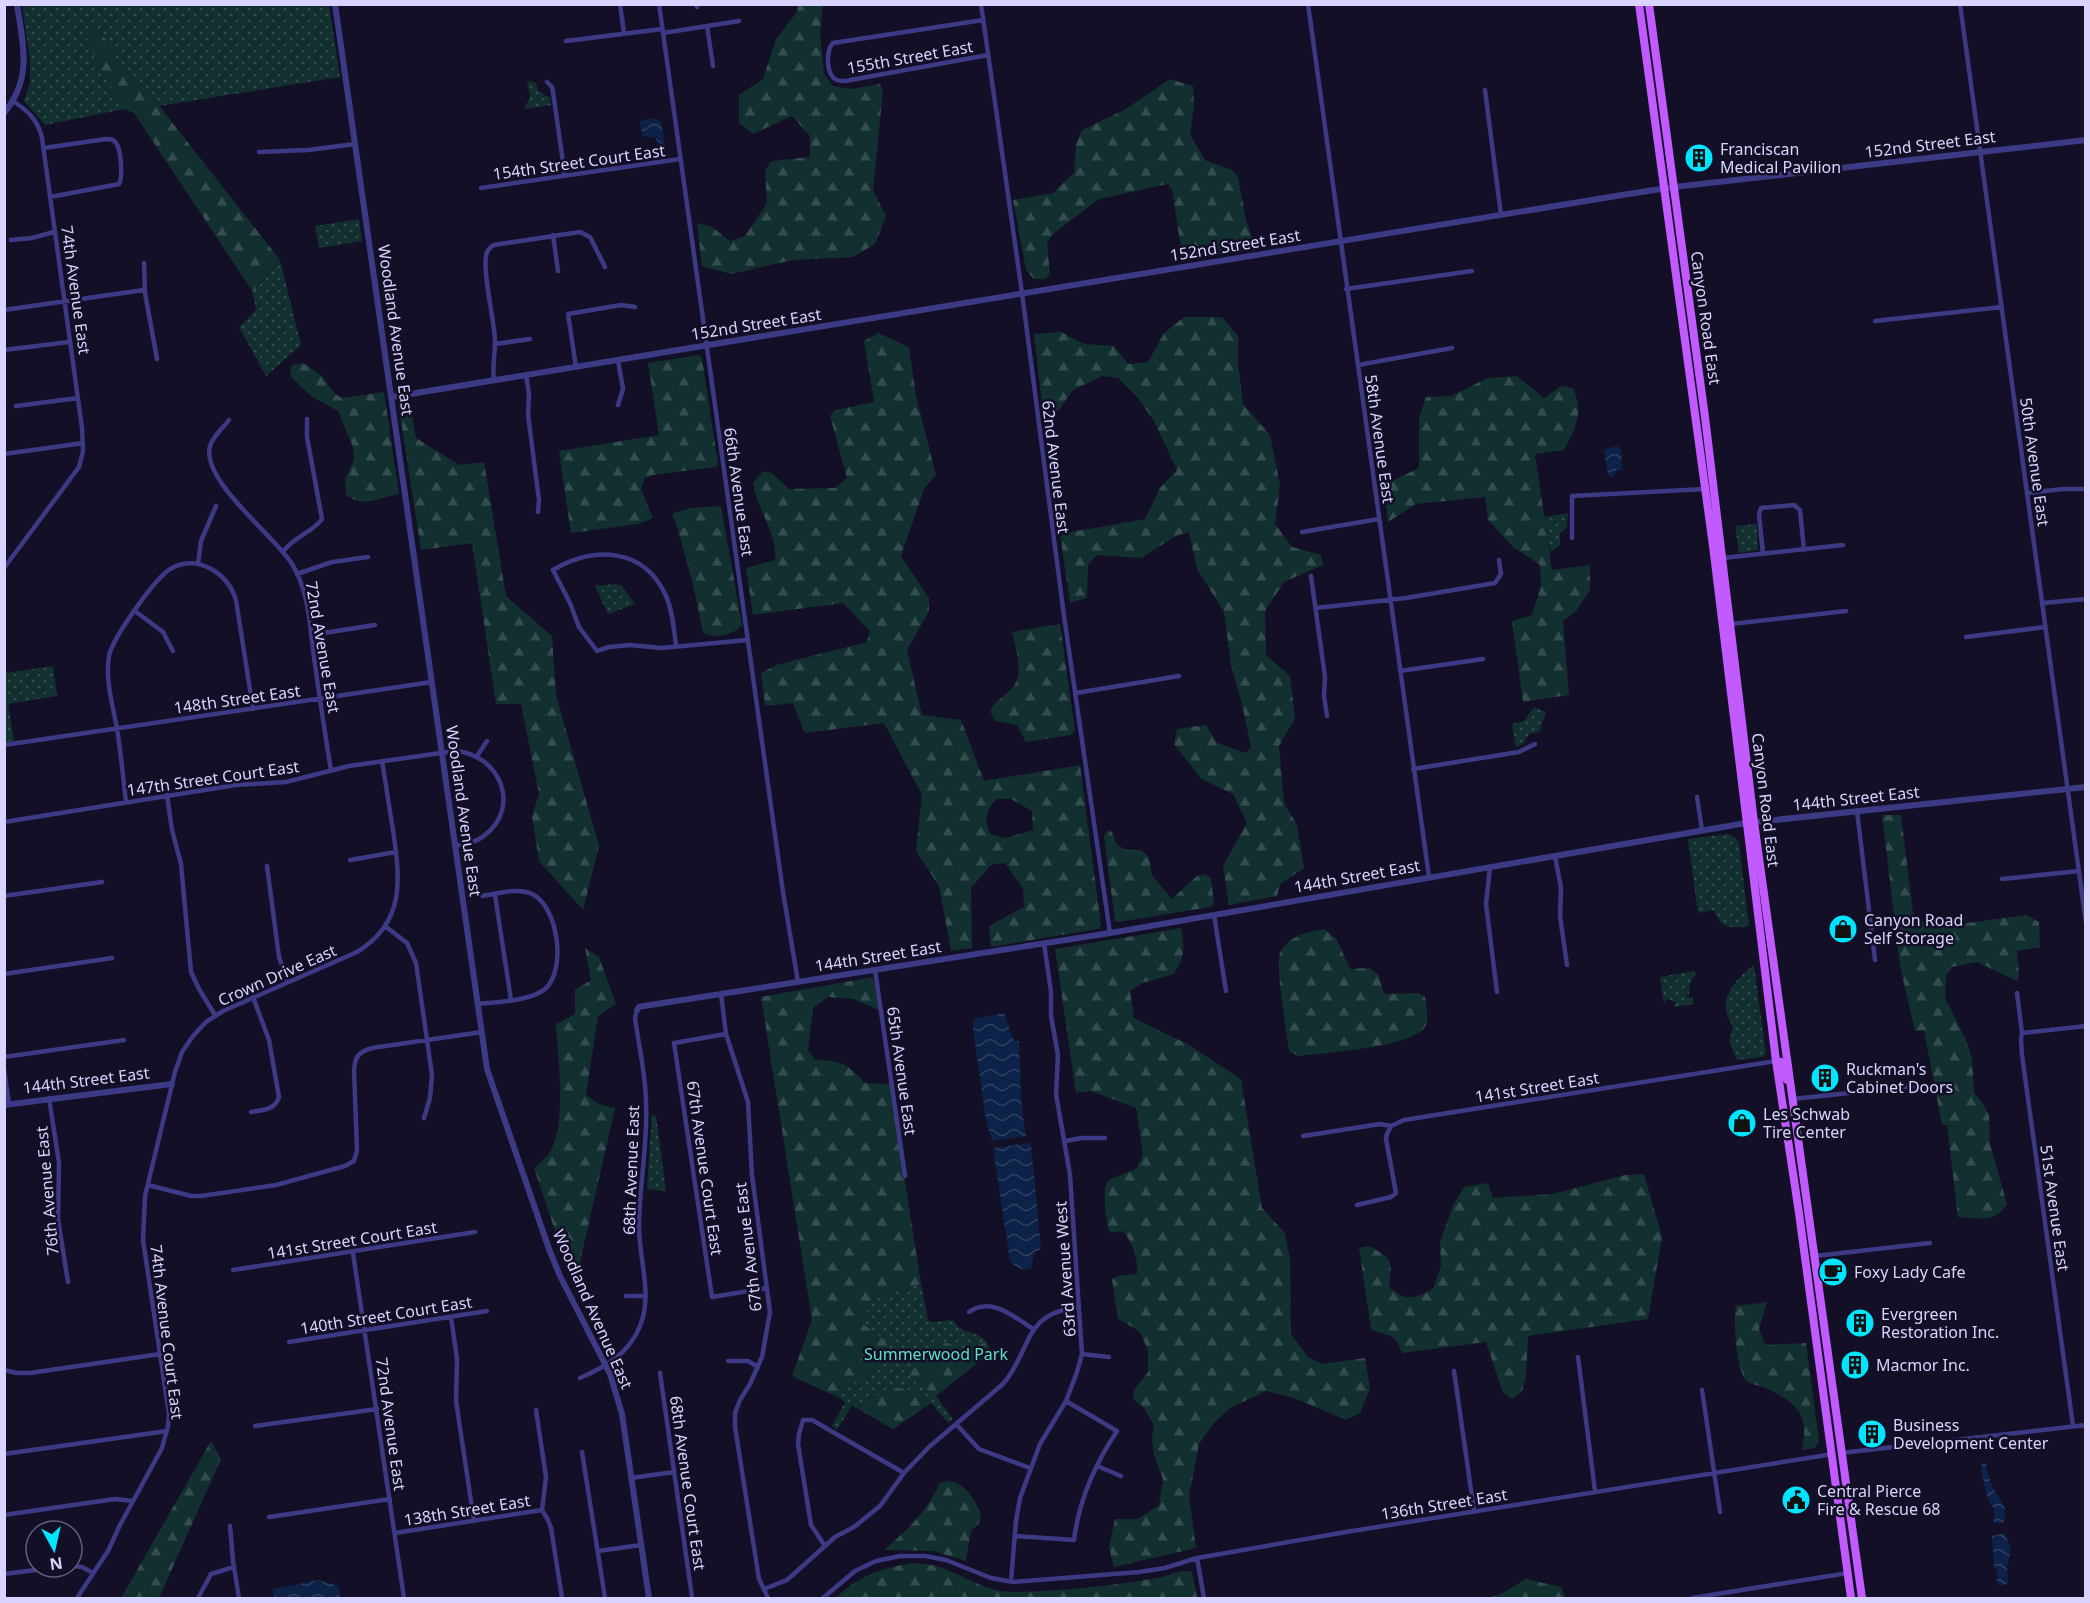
<svg xmlns="http://www.w3.org/2000/svg" width="2090" height="1603" viewBox="0 0 2090 1603" font-family="'Noto Sans',sans-serif">
  <style>
    .green { fill: url(#green-dots) }
    .forest { fill: url(#forest-firs); fill-rule: evenodd }
    .water { fill: url(#water-waves) }
    .lines { fill: none; stroke-linecap: round; stroke-linejoin: round }
    .minor { stroke: #3d3a85; stroke-width: 4.5 }
    .tertiary { stroke: #3d3a85; stroke-width: 6 }
    .primary { stroke: #c25bff; stroke-width: 8 }
    .labels { text-anchor: middle; dominant-baseline: central; stroke-width: 5; stroke-linejoin: round; paint-order: stroke }
    .street-label { font-size: 16px; fill: #d9d4ff; stroke: #130f26 }
    .poi-label { font-size: 16px; fill: #d9d4ff; stroke: #130f26; text-anchor: start }
    .park-label { font-size: 16px; fill: #5fe0c0; stroke: #130f26 }
  </style>
  <defs>
    <pattern id="green-dots" width="8" height="8" patternUnits="userSpaceOnUse" patternTransform="scale(1.5)"><rect width="8" height="8" fill="#12302f"/><path d="M2 2h.1M6 6h.1" fill="none" stroke="#344d4e" stroke-width="1.8" stroke-linecap="round"/></pattern>
    <pattern id="forest-firs" width="22" height="20" patternUnits="userSpaceOnUse" patternTransform="scale(1.5)"><rect width="22" height="20" fill="#12302f"/><path d="M5 1l3.5 6h-7zM16 11l3.5 6h-7z" fill="#344d4e"/></pattern>
    <pattern id="water-waves" width="16" height="10" patternUnits="userSpaceOnUse" patternTransform="scale(1.5)"><rect width="16" height="10" fill="#0c2248"/><path d="M0 5q4-4 8 0t8 0" fill="none" stroke="#2f4163"/></pattern>
  </defs>
  <rect width="100%" height="100%" fill="#130f26"/>
  <!-- green -->
  <path class="green" d="M22 5H329L340 77 159 106 142 84 122 68 103 35 94 28 89 30 86 35 96 61 124 109 45 125 24 101 30 83V60Z
    M527 80 536 83 538 91 550 98 551 105 524 109 530 97Z
    M359 219 362 241 319 248 315 226Z
    M280 260 301 345 266 376 239 327 256 310 253 292Z
    M1568 513 1567 527 1560 533V545L1550 552 1544 517Z
    M1757 524 1758 550 1739 553 1735 526Z
    M616 584 622 586 635 604 608 614 595 586Z
    M53 666 57 696 8 704 14 741 5 742V673Z
    M1534 707 1546 712 1539 732 1529 734 1523 744 1516 747 1512 724 1524 721Z
    M1728 834 1736 838 1739 843 1749 926C1731 929 1721 929 1714 910L1698 913 1688 839Z
    M1754 965 1766 1054 1762 1057 1737 1060 1729 1041 1733 1028C1732 1023 1728 1019 1727 1014 1721 993 1739 977 1754 965Z
    M1694 971 1696 973 1690 983 1689 994 1685 996 1693 998 1694 1004 1673 1007 1676 1003 1669 999 1666 1000 1664 1004 1660 977Z
    M652 1115 656 1116 666 1191 647 1189Z
    M921 1284 928 1320 933 1322 953 1320C962 1337 983 1329 989 1347L986 1356 936 1396 953 1419 948 1423 931 1403 893 1429 852 1405 837 1430 832 1426 845 1402 837 1397 856 1381 880 1336 864 1325C865 1293 896 1290 921 1284Z"/>
  <!-- forest -->
  <path class="forest" d="M798 5H823L820 33 824 73 833 86 850 89 880 84 883 90 873 191 886 216 875 244 853 257 793 260 731 274 702 266 697 223 712 227 730 241 745 236 767 203 765 171 771 161 810 157V136L792 116 753 134 739 123V95L763 79 776 39 797 12Z
    M94 28 103 35 122 68 142 84 280 260 253 292 134 113 124 109 96 61 86 35 89 29Z
    M1170 79 1193 86 1194 106 1190 135 1205 160 1232 170 1238 177 1246 220 1256 249 1183 261 1172 190 1168 184 1099 199 1053 234 1047 243 1050 274 1045 279H1034L1026 270 1013 200 1053 193 1074 173 1076 145 1082 130 1124 110Z
    M1184 317H1222L1238 336V362L1243 404 1270 435 1280 485 1275 524 1292 547 1321 555 1323 565 1284 582 1265 611 1266 655 1290 676 1295 718 1279 746 1284 803 1297 825 1304 868 1280 884 1277 896 1229 905 1223 866 1247 823 1233 794 1201 779 1174 744 1177 729 1206 725 1217 743 1246 753 1251 747 1242 704 1231 665 1224 612 1197 569 1189 532 1176 536 1141 558 1097 555 1088 565 1087 598 1070 603 1060 534 1145 519 1160 488 1177 470 1154 421 1138 398 1118 378 1102 376 1073 390 1057 412H1043L1034 334 1061 332 1085 344 1114 346 1128 364 1148 362 1164 333Z
    M878 333 909 347 916 396 936 475 924 489 901 556 929 598V611L907 650 922 715 961 720 984 781 1080 765 1101 925 1098 929 991 947 989 926 1024 907 1023 889 1005 863 991 865 971 888 972 948 951 951 939 886 916 851 922 795 884 723 805 733 793 703 765 706 761 673 776 665 867 642 870 631 843 603 753 615 746 568 775 560C778 534 757 510 753 483L763 471 772 473 789 489 835 488 847 478 830 416 835 410 874 402 864 341ZM997 799H1011L1032 811 1033 830 1005 838 990 834C984 820 985 810 997 799Z
    M699 355 702 358 718 464 715 467 653 475 645 478 641 489 653 518 638 524 571 533 559 451 659 435 648 363Z
    M303 363 321 375 335 394 342 398 384 392 399 494C377 498 365 508 346 495L345 479 354 460 353 447 338 411 311 396 290 376 292 365Z
    M1517 376 1544 398 1561 386 1573 388C1584 413 1576 427 1564 450L1535 454 1552 570 1590 565V590L1576 611 1563 621 1569 695 1523 702 1512 621 1532 615 1541 586 1540 565 1513 547 1488 520 1485 497 1416 504 1388 522 1384 485 1419 468V418L1426 397 1451 396 1488 378Z
    M410 405 416 438 459 465 484 462 506 596 552 636 556 695 599 846 583 910 539 861 532 816 539 794 521 704H496L472 543 421 550 399 408Z
    M721 506 742 625C734 635 715 639 703 633L693 584 676 523 672 515 674 513 691 508Z
    M1060 624 1075 731 1071 735 1026 742 1017 725 995 721 990 711C996 700 1005 696 1013 687 1025 672 1015 648 1012 632Z
    M1882 815H1901L1913 913 1923 922 1967 923 2026 915 2039 922 2040 947 2017 951 2019 975 2017 981 1977 962 1952 967 1946 976 1945 997 1965 1038 1972 1058 1974 1093 1984 1105 1989 1116 1990 1144 2007 1204C1995 1224 1978 1218 1958 1217L1947 1125H1942L1924 1030 1915 1031 1900 966Z
    M1108 830 1112 832 1117 845 1127 850H1141L1149 857 1152 875 1172 899 1197 876 1205 874 1211 878 1214 904 1210 907 1118 922 1115 921 1104 836Z
    M1181 928C1185 949 1185 956 1174 974L1142 983 1130 991 1134 1018 1189 1045 1241 1079 1262 1208 1285 1233 1290 1259 1291 1334 1308 1357 1323 1364 1365 1358 1370 1388 1360 1413 1346 1420 1294 1398 1266 1391 1230 1408 1214 1423 1199 1444 1189 1496 1196 1548 1114 1567 1109 1547 1115 1519H1138L1159 1505 1163 1479 1154 1455 1152 1439 1154 1425 1144 1408 1133 1399 1134 1390 1148 1372V1350L1139 1331 1118 1319 1112 1280 1117 1276 1137 1274C1139 1261 1132 1241 1123 1231L1110 1233C1106 1224 1101 1187 1109 1180 1112 1178 1132 1171 1137 1168L1143 1154 1136 1108 1091 1091 1076 1093 1055 949Z
    M1324 929 1336 938 1350 969 1369 968 1378 974 1384 994 1419 993 1425 997C1426 1005 1429 1018 1426 1025 1418 1047 1322 1053 1298 1056L1289 1051C1287 1034 1275 964 1280 953 1288 936 1307 932 1324 929Z
    M585 948 599 957 616 1004 598 1016 586 1095 599 1104 615 1108 574 1288 534 1168C538 1164 544 1160 548 1155 568 1126 558 1059 556 1024L575 1014V990L591 980Z
    M873 977 879 1010 853 999 828 997 813 1008 808 1050 815 1060C841 1061 847 1063 865 1083L890 1084 921 1284C896 1290 865 1294 864 1325L880 1336 889 1345 886 1359 837 1397 792 1376 812 1320 761 997Z
    M1644 1174 1662 1237 1648 1319 1528 1336 1526 1375 1522 1392 1513 1399 1503 1393 1486 1342 1402 1353C1393 1329 1390 1339 1371 1329L1359 1248 1369 1246C1394 1260 1392 1259 1389 1287 1406 1302 1414 1299 1433 1289L1441 1266 1440 1241 1454 1204 1464 1187 1488 1183 1493 1198 1553 1194 1625 1175Z
    M1767 1302 1759 1329 1765 1344 1771 1345 1806 1343 1819 1441 1815 1448 1802 1450C1810 1413 1795 1401 1763 1387 1758 1385 1749 1384 1746 1380 1736 1370 1733 1319 1736 1306Z
    M987 1342 989 1347 986 1356 938 1394 917 1385 910 1376 912 1364 924 1350 946 1343 968 1349Z
    M896 1388 906 1389 931 1403 893 1429 862 1411C874 1397 878 1393 896 1388Z
    M211 1441 221 1459 159 1598H121Z
    M949 1481C968 1485 972 1497 981 1513L979 1523 971 1531 966 1561 933 1551 884 1550C911 1526 923 1516 940 1483Z
    M914 1563C921 1564 929 1564 936 1566 963 1574 986 1593 1015 1592 1062 1591 1111 1586 1157 1578 1170 1576 1179 1568 1192 1572L1197 1598H836C860 1575 881 1568 914 1563Z
    M1526 1579 1561 1587 1565 1598H1487L1499 1595Z"/>
  <!-- water -->
  <path class="water" d="M655 118 661 121 665 146 663 149 655 138 642 136 640 121Z
    M1617 446 1621 449 1622 470H1616L1614 477H1610L1607 472 1604 450Z
    M1004 1013 1014 1041H1019L1021 1100 1026 1136 992 1141 986 1120 973 1028V1022L977 1018Z
    M1029 1143 1031 1144 1041 1249 1035 1252 1031 1268C1023 1272 1016 1268 1010 1261L993 1148Z
    M1983 1463 1986 1464C1989 1484 1995 1489 2003 1505 2006 1508 2005 1515 2005 1519L2003 1523H1994V1508C1987 1502 1982 1477 1981 1465Z
    M2005 1533 2011 1550 2007 1566 2008 1583 2005 1585 2000 1586 1997 1582V1570L1994 1568 1992 1536Z
    M318 1580 339 1586 340 1598H274L273 1589Z"/>
  <g class="lines">
    <!-- minor -->
    <path class="minor" d="M620 4 624 33
      M659 4 783 892 798 982
      M697 4V7
      M981 4 1022 293 1064 616 1110 933
      M1308 4 1429 877
      M1960 4 2086 923
      M983 20 833 43C826 50 826 73 835 79 838 81 842 81 845 81L988 55
      M707 26 713 66
      M663 33 739 21
      M566 41 662 29
      M547 82 552 87 553 92 565 176
      M1485 90 1501 215
      M44 148 106 139C111 139 113 139 116 143 121 149 123 176 119 184L50 197
      M259 152 308 150 355 144
      M481 188 680 159
      M553 235 558 271
      M11 240 32 238 54 232
      M144 263 145 293 157 359
      M1346 289 1472 271
      M4 310 144 290
      M1875 321 2002 307
      M495 344 530 339
      M4 350 69 342
      M618 360 623 389 618 405
      M1358 365 1452 348
      M576 367 568 314 621 305 635 307
      M526 375 529 394 528 415 539 500 538 512
      M494 381C492 367 495 355 495 342 495 322 481 268 487 252 489 248 490 247 494 245L580 232 590 237 605 267
      M16 406 78 398
      M229 420C223 428 213 436 210 446 201 481 274 535 292 564 309 591 310 627 314 657 319 695 325 733 331 771
      M4 454 83 443
      M2028 493 2063 489H2086
      M1302 532 1379 519
      M1572 538V496L1705 489
      M283 552C293 537 312 533 322 519L307 437V419
      M1763 554 1759 514 1761 508 1794 505 1800 510 1804 550
      M1723 558 1843 545
      M198 564 201 541 216 506
      M4 568 79 467 83 451 82 428 42 138C38 120 28 111 13 101
      M297 574 332 562 368 557
      M1311 576 1325 677 1324 696 1327 716
      M2043 603 2086 599
      M1316 608 1406 598 1495 583 1501 574 1499 560
      M135 611 163 632 173 651
      M1731 624 1846 611
      M311 635 375 625
      M1966 637 2045 627
      M676 646C674 630 673 612 666 596 644 547 594 546 553 570L570 603 579 627 597 651 609 647 630 645 661 648 748 640
      M1400 671 1483 659
      M1076 693 1179 676
      M4 745 432 682
      M477 756 487 741
      M1413 769 1519 752 1535 744
      M167 795 172 830 181 864 191 972 199 989 215 1015
      M1697 797 1702 830
      M126 802C123 777 121 753 117 729 113 706 105 680 109 656 112 639 156 576 172 568 199 554 228 574 236 600L253 709
      M1857 811 1875 960
      M4 822 236 785 286 782 349 766 455 751C499 754 522 806 485 835 477 842 466 844 455 846
      M1555 856 1561 888 1560 916 1567 965
      M350 860 396 852
      M267 866 279 957 288 982
      M1490 867 1486 904 1497 992
      M2002 879 2079 871
      M495 895 511 1000
      M4 896 102 882
      M1214 915 1226 991
      M385 926 407 943 416 963 432 1075 430 1098 424 1118
      M875 970 905 1176
      M4 974 112 958
      M2017 993 2022 1033 2021 1039 2022 1055 2073 1426
      M721 994 726 1034 748 1102 752 1175 770 1312 762 1357 750 1384 740 1400 735 1413V1427L759 1579 768 1598
      M478 1004C497 1002 531 1001 545 989 567 970 558 906 532 894 516 887 498 894 482 896
      M2022 1033 2086 1026
      M726 1034 674 1043 712 1297 767 1288
      M4 1057 124 1040
      M4 1069 9 1104
      M49 1098 59 1163 58 1219 68 1282
      M1793 1099 1923 1085
      M251 1112C263 1110 275 1110 279 1097L269 1040 253 997
      M1303 1136 1380 1124 1391 1126 1404 1120 1776 1061
      M1065 1141 1082 1138H1105
      M148 1185 191 1196H201L276 1185 345 1166 354 1161 357 1150 354 1070C355 1056 359 1052 372 1048L482 1032
      M1357 1205 1391 1197 1396 1193 1386 1139 1387 1134 1391 1126
      M353 1253 404 1598
      M1815 1256 1930 1243
      M233 1270 475 1232
      M626 1296H645
      M969 1312C992 1296 1014 1317 1033 1329
      M451 1317 457 1359 456 1401 474 1521
      M289 1342 487 1311
      M1082 1354 1109 1357
      M1578 1357 1595 1491
      M728 1361H748L758 1367
      M4 1370 17 1373H30L160 1354
      M1454 1371 1474 1511
      M660 1373 692 1597
      M580 1378C605 1367 629 1354 640 1326 653 1294 639 1260 639 1227 639 1186 648 1145 646 1104 646 1076 639 1047 635 1018L637 1010
      M1702 1390 1720 1512
      M536 1410 546 1477 542 1510
      M956 1424 979 1449 1030 1468
      M255 1426 377 1409
      M582 1452 605 1598
      M1841 1453 2086 1425
      M4 1454 167 1431
      M1097 1466 1121 1476
      M631 1478 674 1472
      M542 1510 548 1520 551 1528 562 1598
      M4 1515 115 1499 132 1501
      M269 1517 390 1499
      M230 1526 233 1561 239 1598
      M395 1533 542 1510
      M1015 1536 1074 1540C1079 1500 1095 1464 1117 1431L1066 1401
      M825 1546 811 1525 798 1444 799 1434 803 1420H812L904 1473
      M598 1551 641 1545
      M1197 1558 1204 1598
      M72 1566 82 1567 93 1573
      M4 1574 59 1567
      M1011 1581 1016 1521 1020 1498 1040 1444 1066 1401 1077 1372 1082 1354 1070 1175 1056 1094 1058 1055 1051 1016V992L1044 943
      M764 1589 787 1580 835 1537 854 1527 880 1506 904 1473 929 1447 1003 1384C1033 1349 1021 1314 1079 1307
      M77 1598 108 1551 120 1525 162 1448 168 1426 169 1414 143 1240 145 1196 175 1072 182 1052 193 1036 206 1022 223 1011 357 952C406 922 400 879 393 830 389 807 386 784 382 761
      M198 1598 211 1574 234 1567
      M823 1598 855 1571 876 1561 900 1556H925L946 1560 991 1578 1013 1582 1139 1572 1165 1568 1197 1558 1346 1532 1833 1454
      M1692 1598 1848 1573"/>
    <!-- tertiary -->
    <path class="tertiary" d="M335 4 487 1069 549 1249 560 1276 610 1374 622 1414 649 1598
      M4 113C33 78 23 45 17 4
      M392 397 1622 195 1674 187 2086 140
      M637 1010 639 1007 644 1006 1110 933 1746 823 2086 787
      M4 1105 172 1084"/>
    <!-- primary -->
    <path class="primary" d="M1639 4 1713 546 1776 1061 1799 1213 1851 1598
      M1649 4 1705 417 1754 822 1862 1598
      M1776 1061 1781 1062 1787 1080"/>
  </g>
  <!-- icons -->
  <defs>
    <g id="building-disc" transform="scale(1.5)"><circle r="9.5" fill="#00e5ff" stroke="#130f26"/><path d="M-4-6H4V6H1V3H-1V6H-4ZM-2.5-4.3h1.7v1.8h-1.7ZM.8-4.3h1.7v1.8H.8ZM-2.5-1h1.7V.8h-1.7ZM.8-1h1.7V.8H.8Z" fill="#111"/></g>
    <g id="shop-disc" transform="scale(1.5)"><circle r="9.5" fill="#00e5ff" stroke="#130f26"/><path d="M-5-2.5h2.3a2.7 3.5 0 0 1 5.4 0H5L5.5 6h-11ZM-1.5-2.5h3a1.5 2.3 0 0 0-3 0Z" fill="#111"/></g>
    <g id="cafe-disc" transform="scale(1.5)"><circle r="9.5" fill="#00e5ff" stroke="#130f26"/><path d="M-5.5-4.5H6V0H3Q3 3.5 0 3.5H-2.5Q-5.5 3.5-5.5 0ZM3-3.2v2h1.7v-2ZM-6 4.5H4V6H-6Z" fill="#111"/></g>
    <g id="civic-disc" transform="scale(1.5)"><circle r="9.5" fill="#00e5ff" stroke="#130f26"/><path d="M-.6-6.5H3V-4.5H.6V-3L4-1V1h2V6H-6V1h2V-1L-.6-3ZM-1.2 2.5V6h2.4V2.5Z" fill="#111"/></g>
  </defs>
  <g fill-rule="evenodd">
    <use href="#building-disc" x="1699" y="158"/>
    <use href="#shop-disc" x="1843" y="929"/>
    <use href="#building-disc" x="1825" y="1078"/>
    <use href="#shop-disc" x="1742" y="1123"/>
    <use href="#cafe-disc" x="1833" y="1272"/>
    <use href="#building-disc" x="1860" y="1323"/>
    <use href="#building-disc" x="1855" y="1365"/>
    <use href="#building-disc" x="1872" y="1434"/>
    <use href="#civic-disc" x="1796" y="1500"/>
  </g>
  <g class="labels">
    <!-- street labels -->
    <g class="street-label">
      <text transform="translate(910 57) rotate(-10)">155th Street East</text>
      <text transform="translate(1930 144) rotate(-7)">152nd Street East</text>
      <text transform="translate(579 162) rotate(-8)">154th Street Court East</text>
      <text transform="translate(1235 245) rotate(-9)">152nd Street East</text>
      <text transform="translate(76 290) rotate(82)">74th Avenue East</text>
      <text transform="translate(1706 318) rotate(82)">Canyon Road East</text>
      <text transform="translate(756 324) rotate(-9)">152nd Street East</text>
      <text transform="translate(396 330) rotate(82)">Woodland Avenue East</text>
      <text transform="translate(1380 439) rotate(82)">58th Avenue East</text>
      <text transform="translate(2035 462) rotate(82)">50th Avenue East</text>
      <text transform="translate(1056 467) rotate(83)">62nd Avenue East</text>
      <text transform="translate(739 492) rotate(82)">66th Avenue East</text>
      <text transform="translate(323 647) rotate(80)">72nd Avenue East</text>
      <text transform="translate(237 699) rotate(-8)">148th Street East</text>
      <text transform="translate(213 778) rotate(-8)">147th Street Court East</text>
      <text transform="translate(1856 798) rotate(-6)">144th Street East</text>
      <text transform="translate(1766 800) rotate(83)">Canyon Road East</text>
      <text transform="translate(464 811) rotate(82)">Woodland Avenue East</text>
      <text transform="translate(1357 876) rotate(-10)">144th Street East</text>
      <text transform="translate(878 956) rotate(-9)">144th Street East</text>
      <text transform="translate(277 975) rotate(-24)">Crown Drive East</text>
      <text transform="translate(902 1071) rotate(82)">65th Avenue East</text>
      <text transform="translate(86 1080) rotate(-7)">144th Street East</text>
      <text transform="translate(1537 1087) rotate(-9)">141st Street East</text>
      <text transform="translate(705 1168) rotate(82)">67th Avenue Court East</text>
      <text transform="translate(631 1170) rotate(-88)">68th Avenue East</text>
      <text transform="translate(47 1191) rotate(-95)">76th Avenue East</text>
      <text transform="translate(2055 1208) rotate(82)">51st Avenue East</text>
      <text transform="translate(352 1240) rotate(-9)">141st Street Court East</text>
      <text transform="translate(748 1247) rotate(-97)">67th Avenue East</text>
      <text transform="translate(1065 1269) rotate(-94)">63rd Avenue West</text>
      <text transform="translate(593 1309) rotate(66)">Woodland Avenue East</text>
      <text transform="translate(386 1315) rotate(-9)">140th Street Court East</text>
      <text transform="translate(167 1332) rotate(83)">74th Avenue Court East</text>
      <text transform="translate(391 1424) rotate(82)">72nd Avenue East</text>
      <text transform="translate(688 1483) rotate(82)">68th Avenue Court East</text>
      <text transform="translate(1444 1504) rotate(-9)">136th Street East</text>
      <text transform="translate(467 1510) rotate(-9)">138th Street East</text>
    </g>
    <!-- poi labels -->
    <g class="poi-label">
      <text x="1720" y="149">Franciscan<tspan x="1720" dy="18">Medical Pavilion</tspan></text>
      <text x="1864" y="920">Canyon Road<tspan x="1864" dy="18">Self Storage</tspan></text>
      <text x="1846" y="1069">Ruckman's<tspan x="1846" dy="18">Cabinet Doors</tspan></text>
      <text x="1763" y="1114">Les Schwab<tspan x="1763" dy="18">Tire Center</tspan></text>
      <text x="1854" y="1272">Foxy Lady Cafe</text>
      <text x="1881" y="1314">Evergreen<tspan x="1881" dy="18">Restoration Inc.</tspan></text>
      <text x="1876" y="1365">Macmor Inc.</text>
      <text x="1893" y="1425">Business<tspan x="1893" dy="18">Development Center</tspan></text>
      <text x="1817" y="1491">Central Pierce<tspan x="1817" dy="18">Fire &amp; Rescue 68</tspan></text>
    </g>
    <!-- park labels -->
    <g class="park-label">
      <text x="936" y="1354">Summerwood Park</text>
    </g>
  </g>
  <!-- border -->
  <rect width="2090" height="1603" fill="none" stroke="#d9d4ff" stroke-width="12"/>
  <!-- north arrow -->
  <g transform="translate(54 1549) rotate(172)"><circle r="28" fill="#130f26" stroke="#625e7d" stroke-width="1.5"/>
  <path d="M0-4.5L10 22L0 15L-10 22Z" fill="#00e5ff"/>
  <text y="-9" font-size="16" font-weight="bold" text-anchor="middle" fill="#d9d4ff">N</text>
  </g>
</svg>
